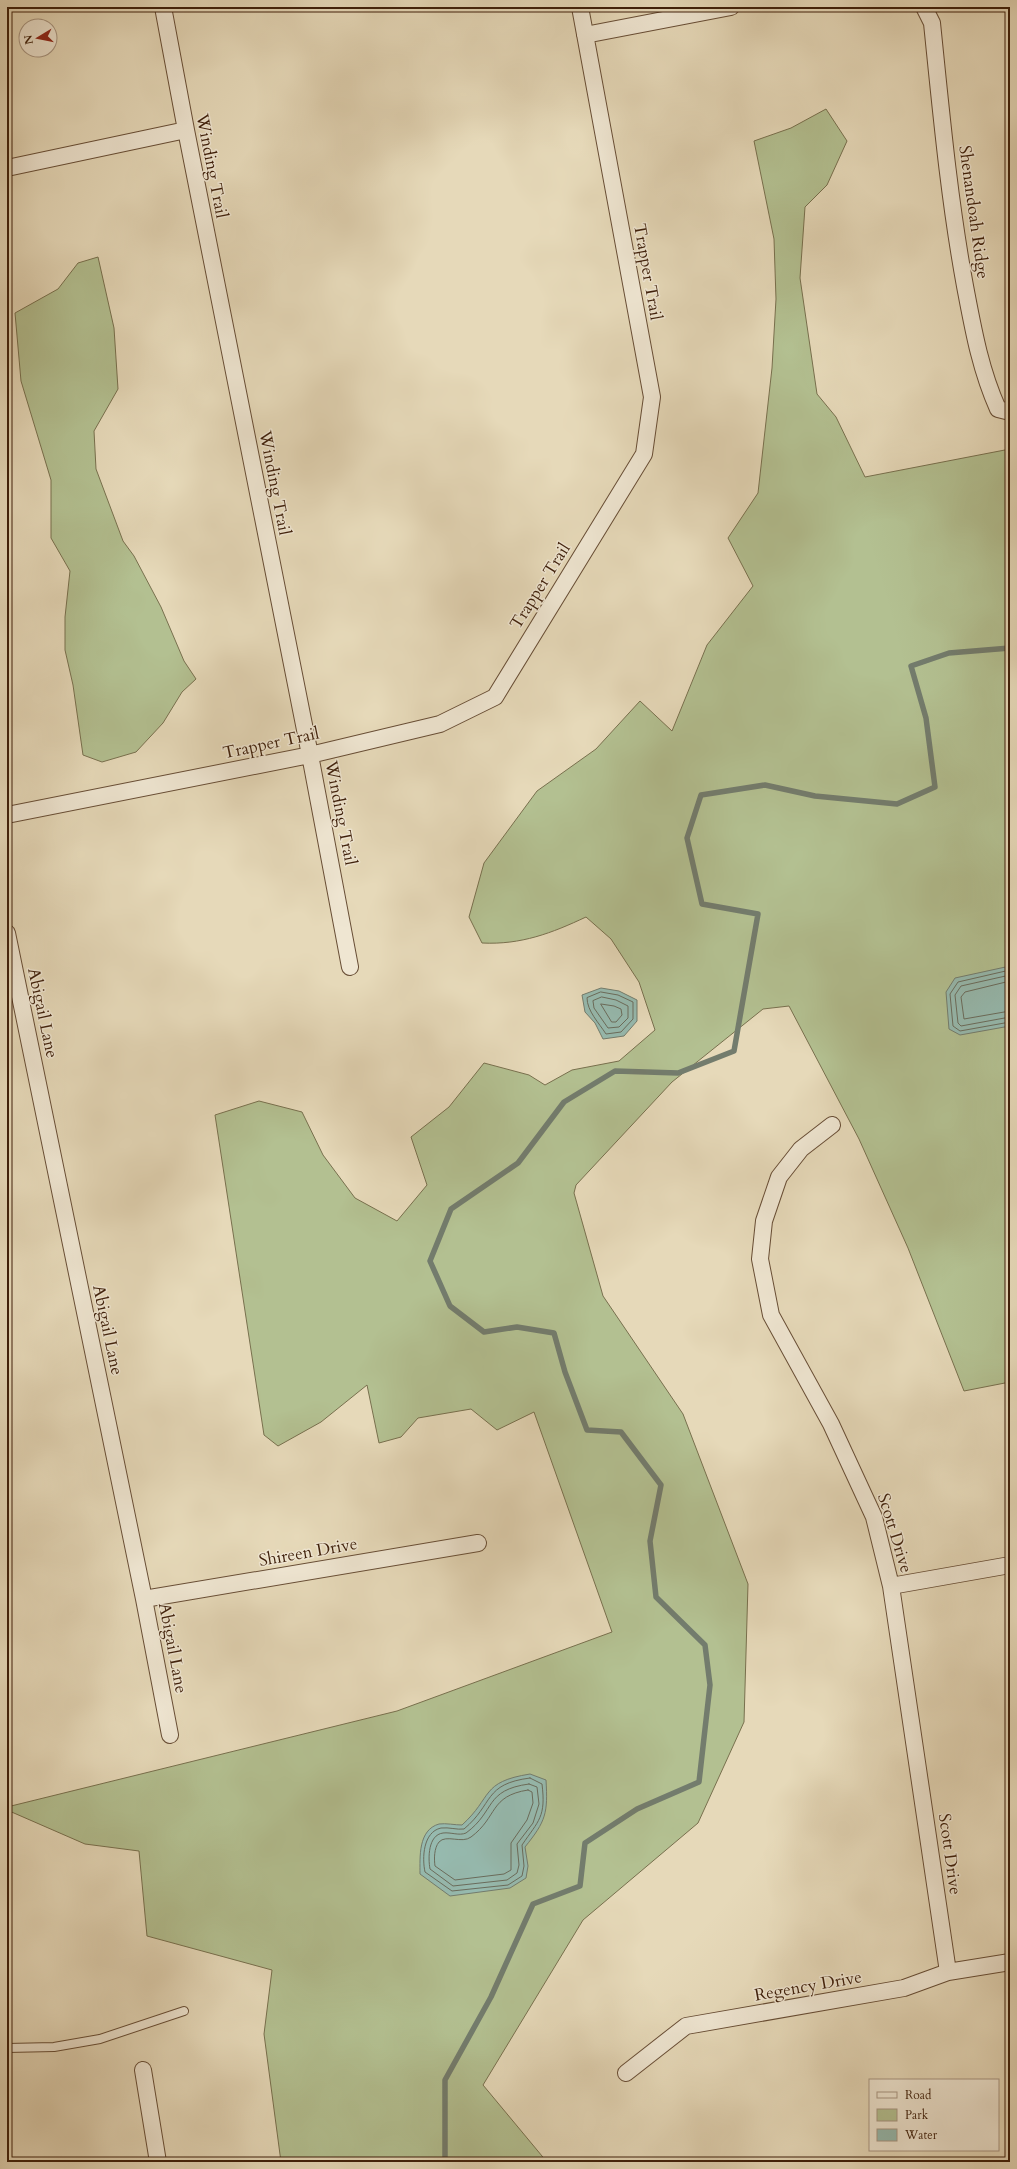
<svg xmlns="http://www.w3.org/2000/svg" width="1017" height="2169" viewBox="0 0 1017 2169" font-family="Cardo,serif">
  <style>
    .green { fill: #b3c091; stroke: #78704e }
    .water { fill: #96baaf; stroke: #737c6d }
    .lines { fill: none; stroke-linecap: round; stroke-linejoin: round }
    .shore { stroke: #6a6c5c; stroke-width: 1 }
    .stream { stroke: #737c6d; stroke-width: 5.5 }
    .service-casing { stroke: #684e36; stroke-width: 10 }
    .minor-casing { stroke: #684e36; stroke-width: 18 }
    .service { stroke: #efe6d2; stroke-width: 8 }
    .minor { stroke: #efe6d2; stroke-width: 16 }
    .labels { text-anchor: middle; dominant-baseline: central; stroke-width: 3; stroke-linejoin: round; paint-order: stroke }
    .street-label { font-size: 17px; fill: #3e1f0a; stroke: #efe6d2 }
  </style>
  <rect width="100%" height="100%" fill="#e6d9b9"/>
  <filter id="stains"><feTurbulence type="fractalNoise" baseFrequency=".005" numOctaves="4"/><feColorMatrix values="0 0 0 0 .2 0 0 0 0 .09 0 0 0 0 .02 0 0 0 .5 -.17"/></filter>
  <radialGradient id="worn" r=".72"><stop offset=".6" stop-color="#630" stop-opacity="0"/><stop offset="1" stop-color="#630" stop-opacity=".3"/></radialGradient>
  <!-- green -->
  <path class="green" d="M826 109 847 141 827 185 805 207 800 278 817 394 836 417 865 477 1010 449V1382L964 1391 908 1248 859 1139 789 1006 763 1009 672 1082 576 1185 574 1193 603 1296 683 1414 748 1584 744 1722 698 1823 583 1920 483 2085 547 2162H281L264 2034 272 1970 147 1936 139 1851 85 1844 7 1810V1807L397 1711 612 1632 534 1412 497 1430 471 1409 418 1418 401 1437 379 1443 367 1385 321 1422 278 1446 264 1435 215 1115 259 1101 302 1112 323 1155 355 1198 397 1221 427 1185 411 1137 449 1107 484 1063 529 1075 545 1085 572 1070 619 1061 655 1030 639 982 611 939 586 917C552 933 521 945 482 943L469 917 484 863 537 791 596 749 640 701 672 731 707 645 753 586 728 538 758 493 772 368 776 299 774 239 754 141 791 128Z
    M98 257 114 328 118 389 94 431 96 469 123 541 134 556 161 607 184 661 196 679 182 692 163 723 136 752 102 762 83 755 73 685 65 650V617L70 571 51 538V480L21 381 15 313 58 289 78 263Z"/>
  <!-- water -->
  <path class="water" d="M1010 966V1026L960 1035 949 1029 946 992 955 978Z
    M601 988 619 991 637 1000V1021L624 1036 603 1039 595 1023 585 1012 582 995Z
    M530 1774 546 1780C548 1813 546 1821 525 1847L528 1866 526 1878 510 1888 450 1896 420 1874C420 1857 418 1830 439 1824 446 1823 455 1825 462 1825 493 1797 480 1782 530 1774Z"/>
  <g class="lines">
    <!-- shore -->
    <path class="shore" d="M1010 970 958 982 950 994 953 1026 960 1031 1010 1022
      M1010 975 961 986 955 995 958 1023 961 1026 1010 1017
      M1010 981 965 992 961 997 964 1019 1010 1011
      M601 992 618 995 633 1002V1019L621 1032 606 1034C599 1023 587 1011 587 998Z
      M602 997 616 1000 628 1006V1018L619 1027 608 1028 594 1008 593 1001Z
      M601 1004 614 1006 621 1009 622 1015 616 1022H612Z
      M530 1778 542 1784C546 1817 539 1820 522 1845L524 1866 522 1876 508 1885 452 1891 425 1872C422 1858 423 1832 441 1828 449 1827 457 1830 464 1829 494 1804 483 1784 530 1778Z
      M529 1784 537 1787 539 1804 533 1823 517 1844 519 1865 517 1873 507 1880 453 1886 430 1869C428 1858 428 1835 443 1833 451 1832 459 1836 466 1833 496 1811 484 1790 529 1784Z
      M528 1790 532 1792 533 1803 527 1820 511 1843V1870L504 1874 455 1880 435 1866C434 1859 434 1848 439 1842 446 1834 462 1844 471 1837 498 1817 489 1796 528 1790Z"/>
    <!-- stream -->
    <path class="stream" d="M445 2162V2080L491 1997 533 1904 580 1886 585 1843 637 1809 699 1782 710 1685 705 1645 656 1597 650 1541 661 1485 621 1432 587 1430 565 1372 554 1333 517 1327 484 1332 450 1306 430 1261 451 1209 518 1163 564 1102 615 1071 678 1073 734 1051 758 914 702 904 687 838 701 795 765 785 815 796 897 804 935 787 926 718 911 666 949 653 1010 648"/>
    <!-- service casing -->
    <g class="service-casing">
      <path id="service" d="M7 2048 54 2047 100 2039 184 2011"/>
    </g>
    <!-- minor casing -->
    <g class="minor-casing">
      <path id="minor" d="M163 7 186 130 310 755 350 967
        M924 7 932 23C941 111 949 199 965 286 973 328 980 369 998 409L1010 412
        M585 35 731 7
        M7 168 186 130
        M7 815 310 755 440 724 495 697 644 454 652 397 580 7
        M7 933 144 1599 170 1735
        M832 1125 801 1149 779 1177 764 1221 760 1259 771 1315 831 1424 874 1517 891 1586 948 1972
        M891 1586 1010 1565
        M144 1599 478 1543
        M143 2070 158 2162
        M626 2073 686 2026 904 1988 948 1972 1010 1962"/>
    </g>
    <!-- service -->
    <use href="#service" class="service"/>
    <!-- minor -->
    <use href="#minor" class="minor"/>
  </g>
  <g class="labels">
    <!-- street labels -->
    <g class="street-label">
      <text transform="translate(212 166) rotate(79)">Winding Trail</text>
      <text transform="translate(974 212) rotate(82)">Shenandoah Ridge</text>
      <text transform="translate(648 272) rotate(80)">Trapper Trail</text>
      <text transform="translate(275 483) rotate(79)">Winding Trail</text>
      <text transform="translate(540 586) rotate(-58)">Trapper Trail</text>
      <text transform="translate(271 743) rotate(-12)">Trapper Trail</text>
      <text transform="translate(341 813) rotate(79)">Winding Trail</text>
      <text transform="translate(43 1013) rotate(78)">Abigail Lane</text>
      <text transform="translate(108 1330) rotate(78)">Abigail Lane</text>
      <text transform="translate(895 1533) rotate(73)">Scott Drive</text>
      <text transform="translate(308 1552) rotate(-10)">Shireen Drive</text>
      <text transform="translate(173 1648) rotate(79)">Abigail Lane</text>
      <text transform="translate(950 1854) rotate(82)">Scott Drive</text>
      <text transform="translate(808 1986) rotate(-10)">Regency Drive</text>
    </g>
  </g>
  <!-- margin -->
  <rect width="1017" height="2169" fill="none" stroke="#e6d9b9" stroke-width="24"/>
  <rect x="8" y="8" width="1001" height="2153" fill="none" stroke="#3e1f0a" stroke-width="2"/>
  <rect x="12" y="12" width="993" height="2145" fill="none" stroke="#3e1f0a"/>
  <!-- legend -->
  <rect x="869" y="2079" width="130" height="72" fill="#efe6d2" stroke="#a89682"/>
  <rect x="877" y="2092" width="20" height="6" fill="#efe6d2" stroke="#a89682"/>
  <text x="905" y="2099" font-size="12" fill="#3e1f0a">Road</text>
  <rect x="877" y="2109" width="20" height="12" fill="#b3c091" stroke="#a89682"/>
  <text x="905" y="2119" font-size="12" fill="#3e1f0a">Park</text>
  <rect x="877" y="2129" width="20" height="12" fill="#96baaf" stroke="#a89682"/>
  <text x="905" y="2139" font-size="12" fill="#3e1f0a">Water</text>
  <!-- north arrow -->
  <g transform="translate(38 38) rotate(260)"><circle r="19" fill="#efe6d2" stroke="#a89682"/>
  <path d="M0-3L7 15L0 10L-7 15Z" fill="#8f2418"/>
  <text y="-6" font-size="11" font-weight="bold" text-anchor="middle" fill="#3e1f0a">N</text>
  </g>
  <rect width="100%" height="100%" filter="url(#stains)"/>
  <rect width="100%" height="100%" fill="url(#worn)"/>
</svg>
